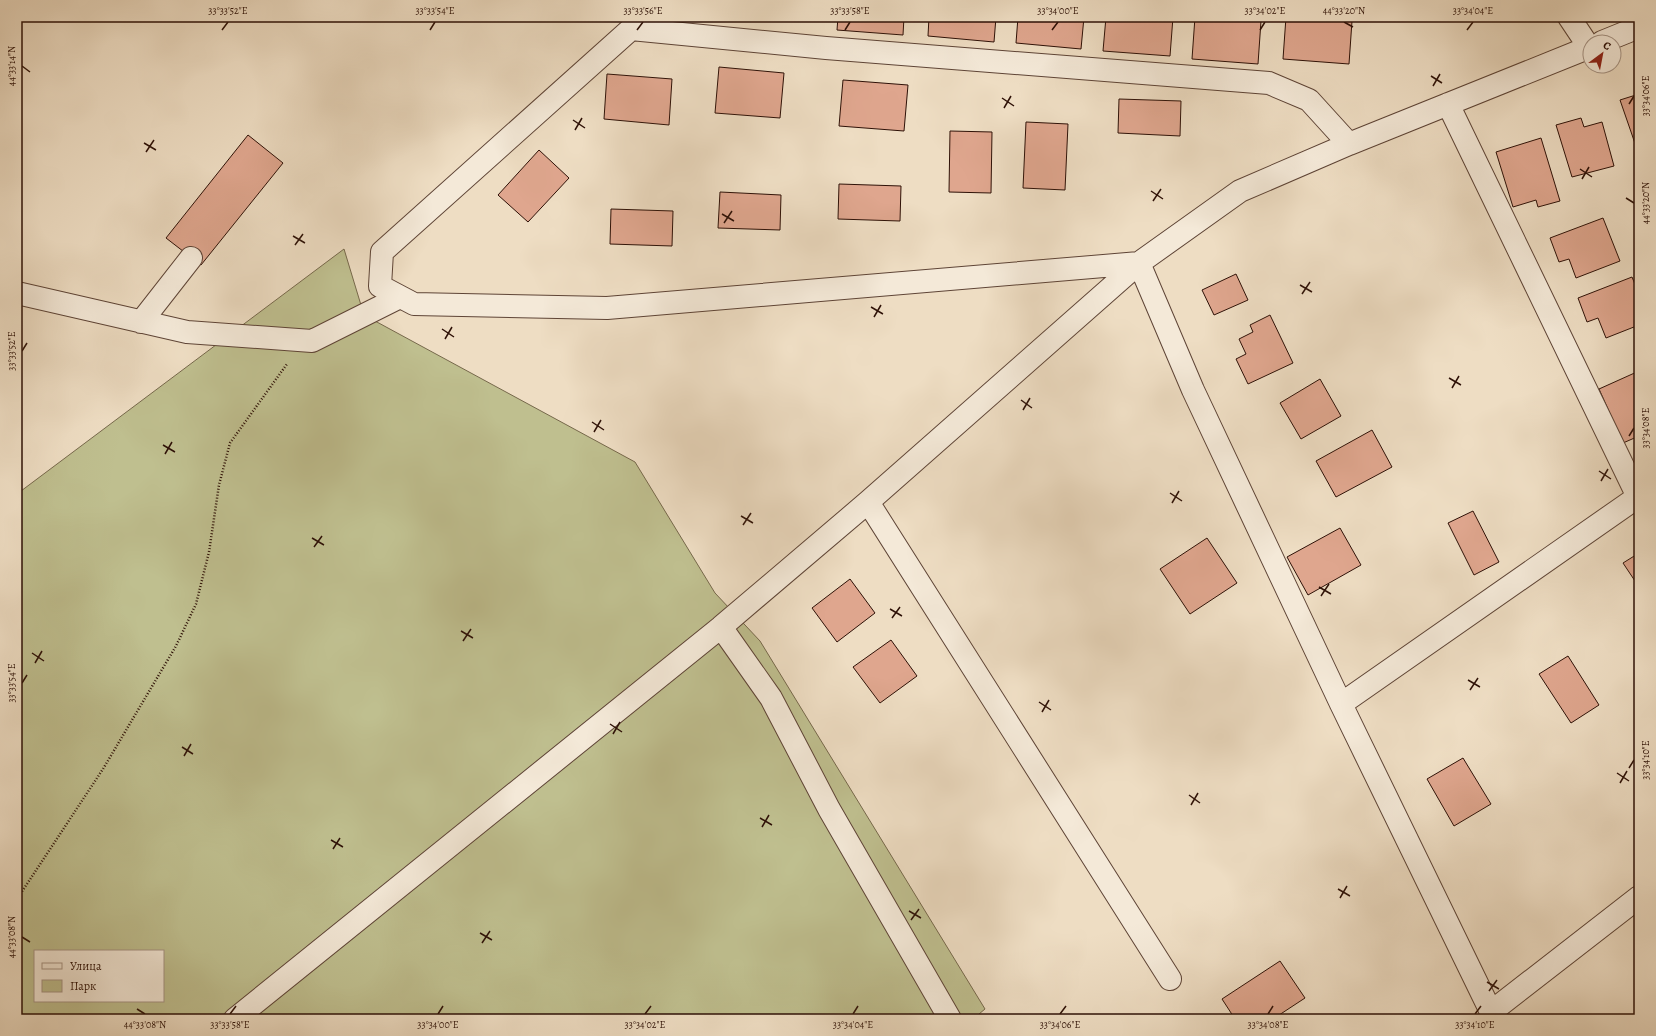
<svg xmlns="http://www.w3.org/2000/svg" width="1656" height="1036" viewBox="0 0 1656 1036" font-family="Alegreya,serif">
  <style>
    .green { fill: #bfbf8f; stroke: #76684b; fill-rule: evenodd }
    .building { fill: #dfa68e; stroke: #2e1107 }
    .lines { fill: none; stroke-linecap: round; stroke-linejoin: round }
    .minor-casing { stroke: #5e4436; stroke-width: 24 }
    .path { stroke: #2e1107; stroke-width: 2.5; stroke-dasharray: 1 2; stroke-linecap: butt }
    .minor { stroke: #f4e9d8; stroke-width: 22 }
    .ticks { fill: none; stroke: #2e1107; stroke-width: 1.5 }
    .neatline { fill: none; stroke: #2e1107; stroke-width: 1.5 }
    .ticks-label { font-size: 10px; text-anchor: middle; fill: #2e1107 }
  </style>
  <rect width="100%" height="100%" fill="#eeddc3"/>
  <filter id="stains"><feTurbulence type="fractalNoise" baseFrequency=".005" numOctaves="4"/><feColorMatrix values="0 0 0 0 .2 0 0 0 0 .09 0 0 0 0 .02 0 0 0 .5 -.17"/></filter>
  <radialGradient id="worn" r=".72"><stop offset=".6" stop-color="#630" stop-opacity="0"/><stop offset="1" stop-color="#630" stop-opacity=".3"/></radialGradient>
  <!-- green -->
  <path class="green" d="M344 249 364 315 635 462 715 593 760 641 985 1009 979 1014 982 1019H17V494ZM35 951H163V1001H35Z"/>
  <!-- building -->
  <path class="building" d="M838 17H904L903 35 837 30Z
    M929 17H996L994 42 928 36Z
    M1018 17H1084L1081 49 1016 43Z
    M1106 17H1173L1170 56 1103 51Z
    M1195 17 1261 21 1258 64 1192 59Z
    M1286 17 1352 21 1349 64 1283 59Z
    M719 67 784 73 780 118 715 113Z
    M607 74 672 79 669 125 604 119Z
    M843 80 908 85 904 131 839 126Z
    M1639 94V155L1620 100Z
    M1119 99 1181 101 1180 136 1118 133Z
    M1581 118 1584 127 1602 122 1614 166 1572 177 1556 125Z
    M1026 122 1068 124 1065 190 1023 188Z
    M950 131 992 132 991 193 949 192Z
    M248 135 283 163 201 265 166 238Z
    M1541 138 1560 201 1538 207 1536 200 1513 207 1496 152Z
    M539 150 569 178 528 222 498 195Z
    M839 184 901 186 900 221 838 219Z
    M720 192 781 195 780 230 718 228Z
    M611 209 673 211 672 246 610 244Z
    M1603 218 1620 261 1576 278 1569 259 1559 262 1550 238Z
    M1236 274 1248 300 1214 315 1202 290Z
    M1632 277 1639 294V325L1606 338 1598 318 1587 322 1578 298Z
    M1270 315 1293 363 1248 384 1236 359 1246 354 1239 339 1253 332 1250 325Z
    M1639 371V436L1623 443 1599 389Z
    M1320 379 1341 416 1301 439 1280 403Z
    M1372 430 1392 467 1336 497 1316 461Z
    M1473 511 1499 562 1474 575 1448 523Z
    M1340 528 1361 565 1308 595 1287 557Z
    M1207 538 1237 583 1190 614 1160 569Z
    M1639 553V587L1623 563Z
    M850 579 875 613 837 642 812 608Z
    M891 640 917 676 880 703 853 667Z
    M1568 656 1599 705 1571 723 1539 674Z
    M1463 758 1491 804 1454 826 1427 779Z
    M1280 961 1305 998 1273 1019H1235L1222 999Z"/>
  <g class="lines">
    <!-- minor casing -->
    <g class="minor-casing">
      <path id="minor" d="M1569 17 1589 47
        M1602 42 1639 27
        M1448 104 1638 497
        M1349 144 1309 100 1269 83 826 48 631 29 382 252 380 286 414 304 607 308 1139 263 1193 390 1341 704 1491 1012 1639 897
        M17 293 187 332 312 341 400 297
        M141 322 191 258
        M868 502 1170 979
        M721 627 771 698 829 809 950 1019
        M1341 704 1639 496
        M235 1019 721 627 868 502 1139 263 1240 191 1349 144 1590 47"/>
    </g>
    <!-- path -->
    <path class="path" d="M17 899 103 769 176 646 196 604 209 552 219 485 230 443 287 364"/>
    <!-- minor -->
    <use href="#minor" class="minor"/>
  </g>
  <!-- ticks -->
  <path class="ticks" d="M1344 22 1353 27M222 30 228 22M430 30 435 22M637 30 643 22M845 30 850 22M1052 30 1058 22M1260 30 1265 22M1467 30 1473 22M22 66 30 72M1431 76 1442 83M1433 86 1440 74M1002 98 1014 106M1629 104 1634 96M1004 108 1011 96M573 120 585 128M575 130 582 118M144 143 156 150M146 152 154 140M1580 169 1592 177M1582 179 1589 167M1151 191 1163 199M1626 198 1634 203M1153 201 1161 189M722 214 734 221M724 223 732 211M293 236 305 243M295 245 303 234M1300 285 1312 292M1302 294 1310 282M871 307 883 314M874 317 881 305M442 329 454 337M445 339 452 327M22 351 27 343M1449 378 1461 385M1452 388 1459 376M1021 400 1032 408M1023 410 1030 398M592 422 604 430M594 432 601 420M1629 436 1634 428M163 445 175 452M165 454 172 442M1599 471 1611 479M1601 481 1608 469M1170 493 1182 501M1172 503 1179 491M741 516 753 523M743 525 751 513M312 538 324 545M314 547 322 536M1319 587 1331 594M1321 596 1329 584M890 609 902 616M892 618 900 607M461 631 473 638M463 641 471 629M32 653 44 661M35 663 42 651M1468 680 1480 687M22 683 27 675M1470 690 1478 678M1039 702 1051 710M1042 712 1049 700M610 724 622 732M613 734 620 722M182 747 193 754M184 756 191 744M1629 768 1634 760M1617 773 1629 781M1620 783 1627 771M1189 795 1200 803M1191 805 1198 793M760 818 772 825M762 827 769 815M331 840 343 847M333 849 340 838M1338 889 1350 896M1340 898 1347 886M909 911 921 918M911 920 919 909M480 933 492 940M22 937 30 942M482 943 490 931M1487 982 1499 989M1489 991 1497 980M137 1009 145 1014M230 1014 236 1006M438 1014 443 1006M645 1014 651 1006M853 1014 858 1006M1060 1014 1066 1006M1268 1014 1273 1006M1475 1014 1481 1006"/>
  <!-- margin -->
  <rect width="1656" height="1036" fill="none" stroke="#eeddc3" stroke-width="44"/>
  <!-- legend -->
  <rect x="34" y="950" width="130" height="52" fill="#f4e9d8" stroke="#a59384"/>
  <rect x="42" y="963" width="20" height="6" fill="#f4e9d8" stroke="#a59384"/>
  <text x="70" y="970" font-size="12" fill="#2e1107">Улица</text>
  <rect x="42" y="980" width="20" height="12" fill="#bfbf8f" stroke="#a59384"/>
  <text x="70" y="990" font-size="12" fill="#2e1107">Парк</text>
  <!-- north arrow -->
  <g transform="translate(1602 54) rotate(32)"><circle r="19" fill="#f4e9d8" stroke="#a59384"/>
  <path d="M0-3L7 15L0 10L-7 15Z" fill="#8f2418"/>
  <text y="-6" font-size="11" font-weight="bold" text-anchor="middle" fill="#2e1107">С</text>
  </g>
  <rect x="22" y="22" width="1612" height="992" class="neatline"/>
  <g class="ticks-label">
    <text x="228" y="14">33°33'52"E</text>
    <text x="435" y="14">33°33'54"E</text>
    <text x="643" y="14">33°33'56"E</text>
    <text x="850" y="14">33°33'58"E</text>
    <text x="1058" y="14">33°34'00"E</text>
    <text x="1265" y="14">33°34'02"E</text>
    <text x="1344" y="14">44°33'20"N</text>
    <text x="1473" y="14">33°34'04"E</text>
    <text transform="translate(11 66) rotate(-90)" y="4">44°33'14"N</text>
    <text transform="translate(1645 96) rotate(-90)" y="4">33°34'06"E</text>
    <text transform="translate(1645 203) rotate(-90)" y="4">44°33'20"N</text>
    <text transform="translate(11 351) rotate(-90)" y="4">33°33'52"E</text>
    <text transform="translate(1645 428) rotate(-90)" y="4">33°34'08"E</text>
    <text transform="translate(11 683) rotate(-90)" y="4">33°33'54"E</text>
    <text transform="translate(1645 760) rotate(-90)" y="4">33°34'10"E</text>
    <text transform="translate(11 937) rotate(-90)" y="4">44°33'08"N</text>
    <text x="145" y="1028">44°33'08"N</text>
    <text x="230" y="1028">33°33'58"E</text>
    <text x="438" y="1028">33°34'00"E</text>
    <text x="645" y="1028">33°34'02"E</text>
    <text x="853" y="1028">33°34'04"E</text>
    <text x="1060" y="1028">33°34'06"E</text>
    <text x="1268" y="1028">33°34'08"E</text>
    <text x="1475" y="1028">33°34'10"E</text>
  </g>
  <rect width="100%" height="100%" filter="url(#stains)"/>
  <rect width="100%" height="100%" fill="url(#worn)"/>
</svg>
